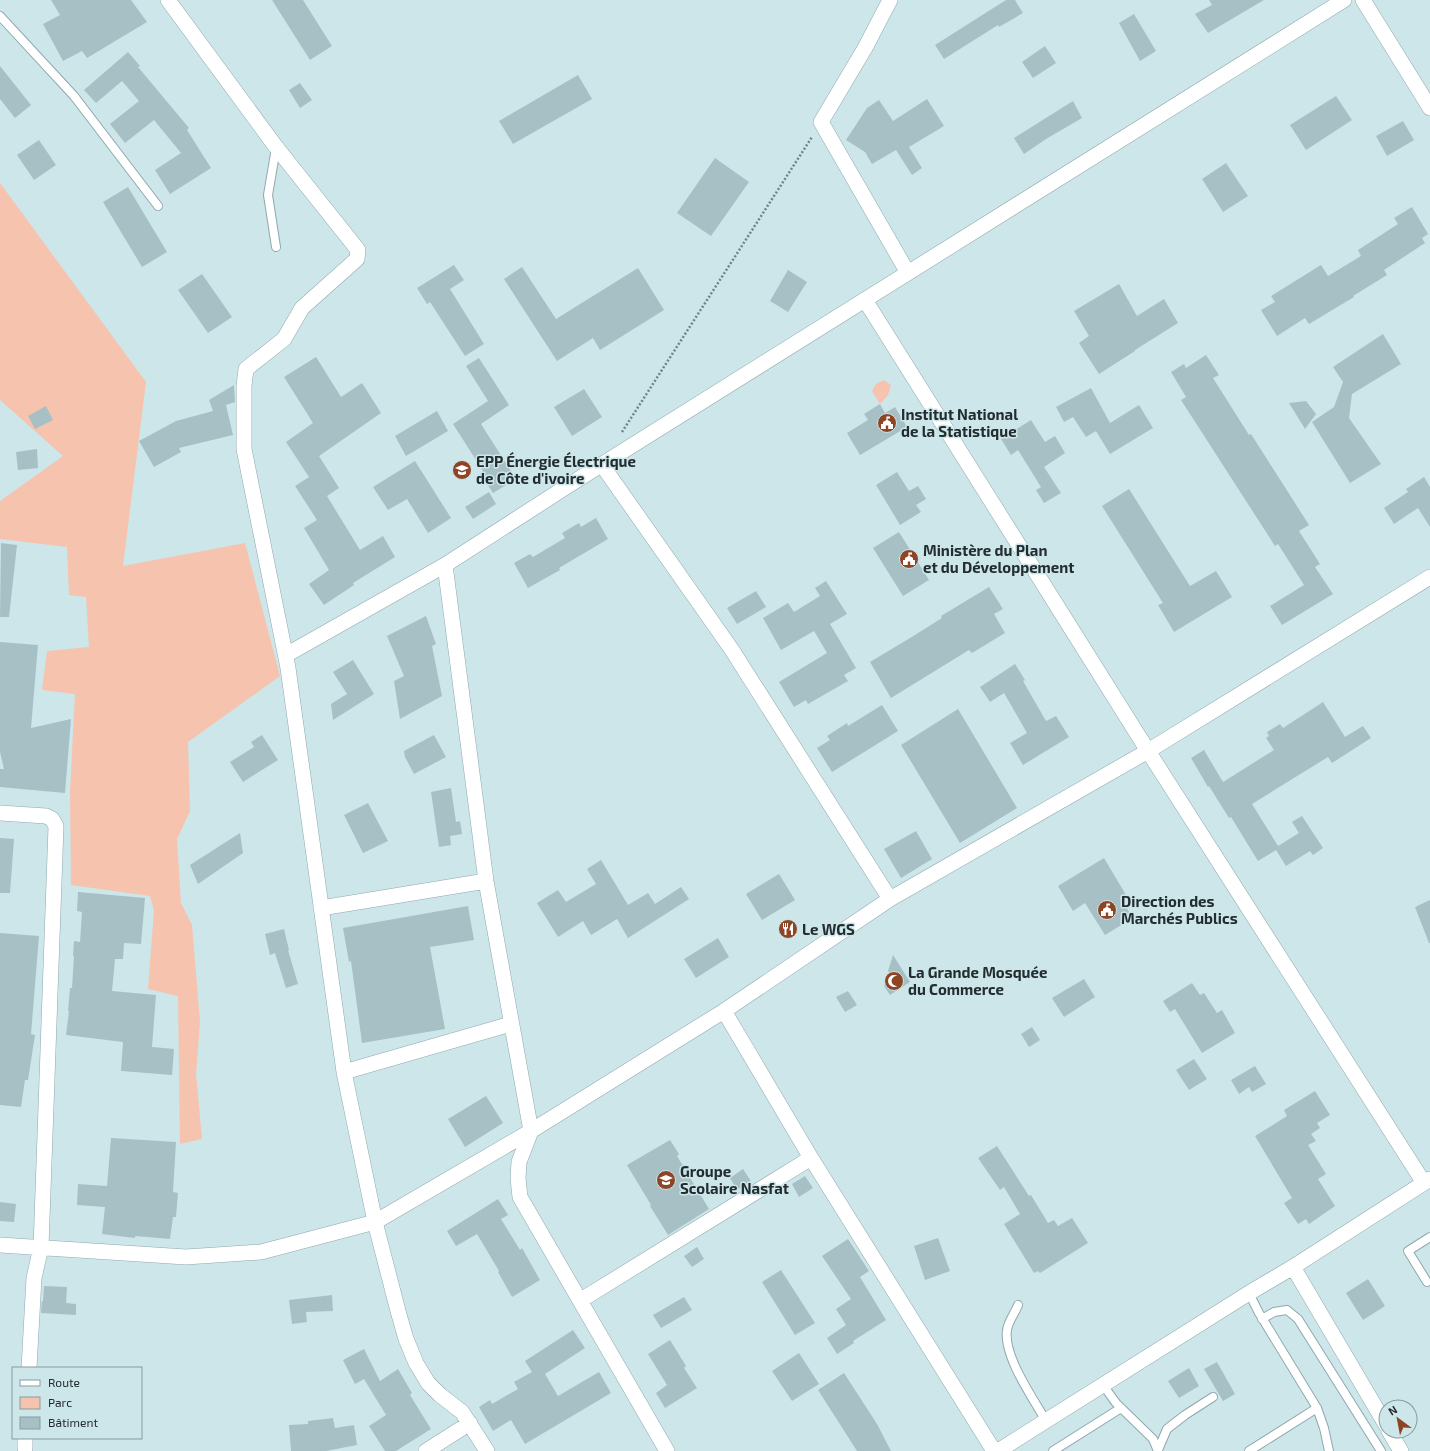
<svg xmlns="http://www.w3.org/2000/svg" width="1430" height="1451" viewBox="0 0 1430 1451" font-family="'Exo 2',sans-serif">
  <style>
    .green { fill: #f6c3ae }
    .building { fill: #a7c0c5 }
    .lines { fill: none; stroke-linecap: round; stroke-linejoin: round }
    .lane-casing { stroke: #90a8ad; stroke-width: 10 }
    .street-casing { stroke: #90a8ad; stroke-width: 16 }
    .path { stroke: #728386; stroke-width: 2.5; stroke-dasharray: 2 2; stroke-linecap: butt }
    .lane { stroke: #fff; stroke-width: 8 }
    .street { stroke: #fff; stroke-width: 15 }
    .labels { text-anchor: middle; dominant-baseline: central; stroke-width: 3; stroke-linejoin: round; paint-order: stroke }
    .poi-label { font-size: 15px; font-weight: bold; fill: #232d2f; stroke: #cce6ea; text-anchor: start }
  </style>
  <rect width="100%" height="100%" fill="#cce6ea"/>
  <!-- green -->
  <path class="green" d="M0 183 146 382 123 566 245 543 280 676 188 742 190 811 177 839 181 903 192 925 200 1022 196 1074 202 1139 180 1144 178 996 148 989 154 910 150 896 71 885 70 792 75 694 42 690 47 651 89 647 86 597 69 595 67 547 0 539V501L63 456 0 400Z
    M884 380 891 385 888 395 880 404 872 391 876 384Z"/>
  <!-- building -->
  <path class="building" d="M51 0H131L147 22 87 58 82 51 63 61 43 24 60 15Z
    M272 0H303L332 46 310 60Z
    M1006 0H1015L1023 13 999 27 998 25 944 59 935 45Z
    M1209 0H1264L1208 33 1195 14 1212 5Z
    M1134 14 1156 51 1140 61 1119 23Z
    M1045 46 1056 63 1033 78 1022 62Z
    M128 52 140 66 138 67 189 128 187 130 211 168 170 194 155 170 181 153 154 120 125 143 110 124 139 101 122 81 96 103 84 90Z
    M0 66 31 105 15 118 0 99Z
    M578 75 592 99 513 144 499 121Z
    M300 83 312 100 300 108 289 90Z
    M1336 96 1352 120 1306 150 1290 125Z
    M927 99 944 126 909 147 922 168 912 175 896 150 872 164 865 152 846 140 867 108 879 100 893 121Z
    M1073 101 1082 118 1046 139 1024 154 1014 138Z
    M1403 121 1414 140 1387 156 1376 136Z
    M39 140 56 165 34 180 17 155Z
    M715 158 749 182 711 236 677 213Z
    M1226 163 1248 196 1223 212 1202 179Z
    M128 187 167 252 142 267 103 202Z
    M1412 207 1428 234 1422 238 1425 243 1384 270 1387 275 1353 296 1354 297 1309 324 1305 318 1277 336 1261 310 1275 302 1271 296 1321 265 1328 276 1361 256 1358 250 1398 224 1394 218Z
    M454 265 464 280 450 289 484 344 465 356 430 302 427 304 417 288Z
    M522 267 556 319 638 268 664 310 600 350 593 338 557 361 504 279Z
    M788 270 807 282 788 312 770 301Z
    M202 274 232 317 208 333 178 290Z
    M1119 284 1137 316 1164 299 1178 323 1135 350V351L1099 374 1079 343 1089 336 1074 311Z
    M1383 334 1401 364 1352 394 1349 418 1381 464 1350 483 1312 422 1334 407 1343 382 1333 367Z
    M1206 355 1219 375 1213 378 1249 435 1251 434 1309 525 1299 531 1320 564 1315 567 1333 594 1282 625 1270 606 1304 585 1278 544 1275 546 1181 400 1186 397 1171 372 1184 364 1186 368Z
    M316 357 341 397 362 383 381 413 319 456 339 488 327 496 360 550 383 536 395 557 353 583 354 585 324 605 309 584 329 570 304 528 317 520 295 486 309 477 286 442 313 423 284 377Z
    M479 358 509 405 481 424 516 479 493 493 480 473 483 471 453 424 488 401 466 366Z
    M234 385 235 402 226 405 233 435 179 448 181 452 154 467 139 441 176 421 213 411 209 400Z
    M1091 388 1110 423 1139 405 1153 428 1110 454 1096 431 1086 437 1073 417 1064 422 1056 407Z
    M584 389 602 417 572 436 554 407Z
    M1306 401 1316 414 1305 429 1289 403Z
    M880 404 885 413 895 407 907 427 860 455 847 433 868 420 864 414Z
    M46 406 53 420 35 429 28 416Z
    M437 411 448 431 406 456 395 436Z
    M1031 420 1045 442 1055 436 1065 453 1044 467 1061 493 1044 503 1036 490 1041 487 1018 450 1011 455 1001 439Z
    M37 449 38 468 18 470 16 452Z
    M415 461 451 518 428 533 407 499 388 510 373 487Z
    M897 472 909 491 918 486 926 499 916 505 921 512 900 525 876 485Z
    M1424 477 1430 487V527L1418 508 1394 524 1384 508 1408 492 1406 489Z
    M1129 489 1190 586 1216 571 1232 597 1174 632 1158 605 1163 603 1102 506Z
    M489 492 496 504 473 519 465 507Z
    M596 518 608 539 559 568 560 570 528 588 514 563 530 554 533 557 565 538 562 533 579 523 581 527Z
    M899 532 929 580 903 596 873 548Z
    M1 543 17 545 9 617H0Z
    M826 581 847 614 830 624 856 668 844 675 848 681 808 704 806 700 794 707 779 682 827 653 814 631 781 650 763 618 788 603 794 612 820 596 815 588Z
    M989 587 1003 609 994 614 1005 633 972 653 969 650 891 698 870 662 915 635 942 618 941 616Z
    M756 591 766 607 737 624 727 608Z
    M426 616 436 644 432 646 442 696 400 719 394 681 404 676 387 636Z
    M0 642 38 645 31 728 71 719 65 793 0 787V769H4L0 752Z
    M353 660 374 694 333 720 331 704 347 694 333 672Z
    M1015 664 1025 680 1023 681 1046 721 1056 716 1069 737 1023 765 1010 743 1027 733 1004 693 990 702 980 687Z
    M1323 702 1345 737 1363 726 1371 738 1332 763 1328 757 1252 804 1278 846 1299 833 1292 822 1302 816 1323 848 1313 855 1310 851 1286 866 1276 850 1258 861 1231 817 1229 818 1209 786 1208 787 1191 758 1204 750 1223 782 1274 750 1266 738 1269 736 1267 732 1280 724 1283 728Z
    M882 705 898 731 832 772 817 748 830 740 827 736 847 723 848 726Z
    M958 709 1017 808 960 843 901 745Z
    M262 735 278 760 243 782 230 762 254 747 251 742Z
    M434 735 446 757 414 774 405 757 404 751Z
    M451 788 456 822 460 821 462 834 450 836 451 845 439 847 431 792Z
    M368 803 388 841 363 853 344 815Z
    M916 831 932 859 901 878 884 849Z
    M240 833 243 853 198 884 190 865Z
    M0 838 14 839 10 893H0Z
    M1104 858 1126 895 1120 898 1133 918 1105 935 1085 903 1073 911 1058 886Z
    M601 860 628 905 648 893 655 904 681 887 689 899 628 938 617 919 591 935 583 921 558 937 537 903 558 890 566 902 596 884 587 869Z
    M779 874 795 900 762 920 746 894Z
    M78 892 145 898 141 944 124 943 123 959H115L112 991 156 995 152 1047 174 1049 172 1075 121 1071 123 1042 66 1035 69 1011H68L70 988H72L74 956H73L74 941 80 942 82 912 77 911Z
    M1430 900V943H1429L1415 907Z
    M468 906 474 940 430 947 445 1029 362 1043 351 961 349 962 343 928Z
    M284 929 289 950H288L298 984 286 988 275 953 270 955 265 934Z
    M0 933 39 936 31 1034 35 1035 28 1080H25L21 1107 0 1105Z
    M718 938 729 957 696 978 684 959Z
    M893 955 910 982 890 995 884 986 890 974 888 971Z
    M1084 979 1095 997 1064 1017 1052 998Z
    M1192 983 1200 995 1204 993 1217 1013 1222 1010 1235 1033 1202 1053 1175 1009 1170 1012 1163 1001Z
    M848 991 857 1005 845 1012 836 997Z
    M1032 1027 1040 1040 1029 1047 1021 1034Z
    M1194 1059 1207 1079 1189 1090 1176 1070Z
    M1255 1066 1266 1084 1252 1092 1249 1087 1239 1094 1231 1080Z
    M1315 1091 1330 1115 1317 1123 1320 1128 1311 1134 1316 1141 1308 1145 1326 1174 1318 1179 1335 1206 1309 1224 1306 1219 1298 1224 1284 1203 1292 1198 1255 1136 1287 1116 1284 1110Z
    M486 1096 503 1123 465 1147 448 1119Z
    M111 1138 176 1142 173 1192 178 1193 176 1217H173L170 1239 135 1236V1238L102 1234 105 1207 77 1205 78 1184 107 1186Z
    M670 1140 679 1154 677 1156 709 1209 668 1235 650 1206 651 1205 627 1165Z
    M997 1146 1029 1196 1031 1195 1048 1223 1054 1220 1058 1226 1072 1218 1088 1243 1040 1273 1038 1271 1034 1273 1004 1224 1020 1214 1004 1187 1000 1190 978 1158Z
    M743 1169 751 1181 737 1190 730 1178Z
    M805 1176 813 1188 799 1197 792 1184Z
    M498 1199 508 1215 501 1219 520 1250 522 1248 540 1280 512 1297 498 1272 499 1271 477 1234 456 1246 447 1231Z
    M0 1202 16 1204 14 1222 0 1221Z
    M938 1238 950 1271 925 1280 914 1246Z
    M848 1239 869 1271 860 1277 886 1320 853 1341 854 1343 837 1354 827 1338 846 1325 836 1309 851 1299 822 1256Z
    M697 1247 704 1259 692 1267 684 1256Z
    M781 1270 815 1323 795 1335 762 1282Z
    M1368 1279 1385 1306 1363 1320 1346 1293Z
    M44 1286 67 1287 66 1303 76 1304V1315L41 1313 42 1301H43Z
    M332 1295 333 1311 306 1312 307 1322 292 1324 289 1300Z
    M684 1297 692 1310 661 1328 653 1315Z
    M573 1330 585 1348 545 1374 558 1396 599 1372 611 1393 525 1444 511 1420 493 1431 479 1407 490 1400 492 1404 518 1389 514 1382 532 1372 525 1361Z
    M670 1340 686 1366 684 1368 697 1388 665 1408 656 1393 667 1385 648 1354Z
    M364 1349 380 1381 398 1369 412 1393 410 1395 431 1429 396 1451H385L369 1426 386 1415 364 1379 355 1384 343 1360Z
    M799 1353 819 1384 792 1401 772 1371Z
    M1217 1362 1235 1394 1223 1401 1204 1369Z
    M1189 1368 1199 1386 1179 1398 1168 1381Z
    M844 1373 877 1424 891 1451H857L818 1390Z
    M333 1418 335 1428 354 1425 357 1445 326 1451H291L289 1425 308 1424V1421Z"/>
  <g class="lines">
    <!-- lane casing -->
    <g class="lane-casing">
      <path id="lane" d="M0 16 74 96 158 206
        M276 148 268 195 276 247
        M1427 1282 1408 1251 1430 1237
        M1249 1293 1259 1313 1317 1408 1324 1428 1329 1451
        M1018 1305C1015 1313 1008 1322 1007 1330 1003 1356 1033 1398 1046 1421
        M1262 1319 1274 1312 1287 1310 1298 1319 1381 1451
        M1103 1385 1116 1403 1153 1439 1158 1451
        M1158 1450 1167 1429 1185 1415 1213 1397
        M1053 1451 1121 1408
        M1249 1451 1317 1408"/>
    </g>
    <!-- street casing -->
    <g class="street-casing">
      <path id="street" d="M168 0 276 147 358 250 357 259 302 308 284 339 246 369 244 386V449L288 668 344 1072 375 1222 398 1311 406 1339 416 1363 428 1383 440 1395 462 1412 487 1451
        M890 0 865 48 821 122 908 273
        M1363 0 1430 108
        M865 300 1148 751 1424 1183
        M602 465 732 650 890 899
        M445 565 486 881 531 1131 519 1162 518 1178 520 1197 667 1451
        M286 655 445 565 569 485 1344 0
        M0 813 46 816 52 819 56 826 41 1247 34 1278 29 1368
        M321 908 486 881
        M724 1011 811 1158 994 1451
        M344 1072 511 1024
        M0 1245 186 1257 261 1252 375 1222 531 1131 724 1011 890 899 1148 751 1430 577
        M1293 1267 1386 1425
        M581 1300 811 1158
        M1389 1431 1401 1451
        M25 1448V1438
        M426 1451 470 1423
        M998 1451 1249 1293 1293 1267 1430 1179"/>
    </g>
    <!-- path -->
    <path class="path" d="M622 432 812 137"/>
    <!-- lane -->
    <use href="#lane" class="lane"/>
    <!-- street -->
    <use href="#street" class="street"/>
  </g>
  <!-- icons -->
  <defs>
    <g id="civic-disc" transform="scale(1)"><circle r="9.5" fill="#8d4525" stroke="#cce6ea"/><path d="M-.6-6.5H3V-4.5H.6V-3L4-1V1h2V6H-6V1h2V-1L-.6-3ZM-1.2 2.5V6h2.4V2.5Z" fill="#fff"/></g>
    <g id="school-disc" transform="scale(1)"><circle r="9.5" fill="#8d4525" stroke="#cce6ea"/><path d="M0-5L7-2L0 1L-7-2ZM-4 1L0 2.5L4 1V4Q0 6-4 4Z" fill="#fff"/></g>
    <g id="restaurant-disc" transform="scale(1)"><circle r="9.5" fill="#8d4525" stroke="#cce6ea"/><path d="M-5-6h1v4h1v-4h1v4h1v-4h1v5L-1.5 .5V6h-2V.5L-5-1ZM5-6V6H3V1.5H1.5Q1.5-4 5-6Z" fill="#fff"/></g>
    <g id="mosque-disc" transform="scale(1)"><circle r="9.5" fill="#8d4525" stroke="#cce6ea"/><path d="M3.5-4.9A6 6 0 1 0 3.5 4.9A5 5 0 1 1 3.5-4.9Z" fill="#fff"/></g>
  </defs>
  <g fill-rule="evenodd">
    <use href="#civic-disc" x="887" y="423"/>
    <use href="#school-disc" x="462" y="470"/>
    <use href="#civic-disc" x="909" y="559"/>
    <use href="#civic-disc" x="1107" y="910"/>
    <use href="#restaurant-disc" x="788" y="929"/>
    <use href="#mosque-disc" x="894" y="981"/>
    <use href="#school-disc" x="666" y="1180"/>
  </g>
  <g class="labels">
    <!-- poi labels -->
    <g class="poi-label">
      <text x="901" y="414">Institut National<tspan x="901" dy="17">de la Statistique</tspan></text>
      <text x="476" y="461">EPP Énergie Électrique<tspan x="476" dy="17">de Côte d'ivoire</tspan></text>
      <text x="923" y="550">Ministère du Plan<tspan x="923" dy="17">et du Développement</tspan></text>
      <text x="1121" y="901">Direction des<tspan x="1121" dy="17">Marchés Publics</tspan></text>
      <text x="802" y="929">Le WGS</text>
      <text x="908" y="972">La Grande Mosquée<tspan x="908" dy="17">du Commerce</tspan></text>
      <text x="680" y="1171">Groupe<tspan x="680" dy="17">Scolaire Nasfat</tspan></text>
    </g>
  </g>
  <!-- legend -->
  <rect x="12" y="1367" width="130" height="72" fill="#cce6ea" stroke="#889c9f"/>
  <rect x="20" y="1380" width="20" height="6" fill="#ffffff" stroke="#889c9f"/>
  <text x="48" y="1387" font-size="12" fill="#232d2f">Route</text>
  <rect x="20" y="1397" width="20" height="12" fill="#f6c3ae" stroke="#889c9f"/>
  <text x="48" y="1407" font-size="12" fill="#232d2f">Parc</text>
  <rect x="20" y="1417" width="20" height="12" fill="#a7c0c5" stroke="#889c9f"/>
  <text x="48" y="1427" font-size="12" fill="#232d2f">Bâtiment</text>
  <!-- north arrow -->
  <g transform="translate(1398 1419) rotate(328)"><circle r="19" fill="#cce6ea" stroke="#889c9f"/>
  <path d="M0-3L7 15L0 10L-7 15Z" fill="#8d4525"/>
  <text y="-6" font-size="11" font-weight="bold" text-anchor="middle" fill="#232d2f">N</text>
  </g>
</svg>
